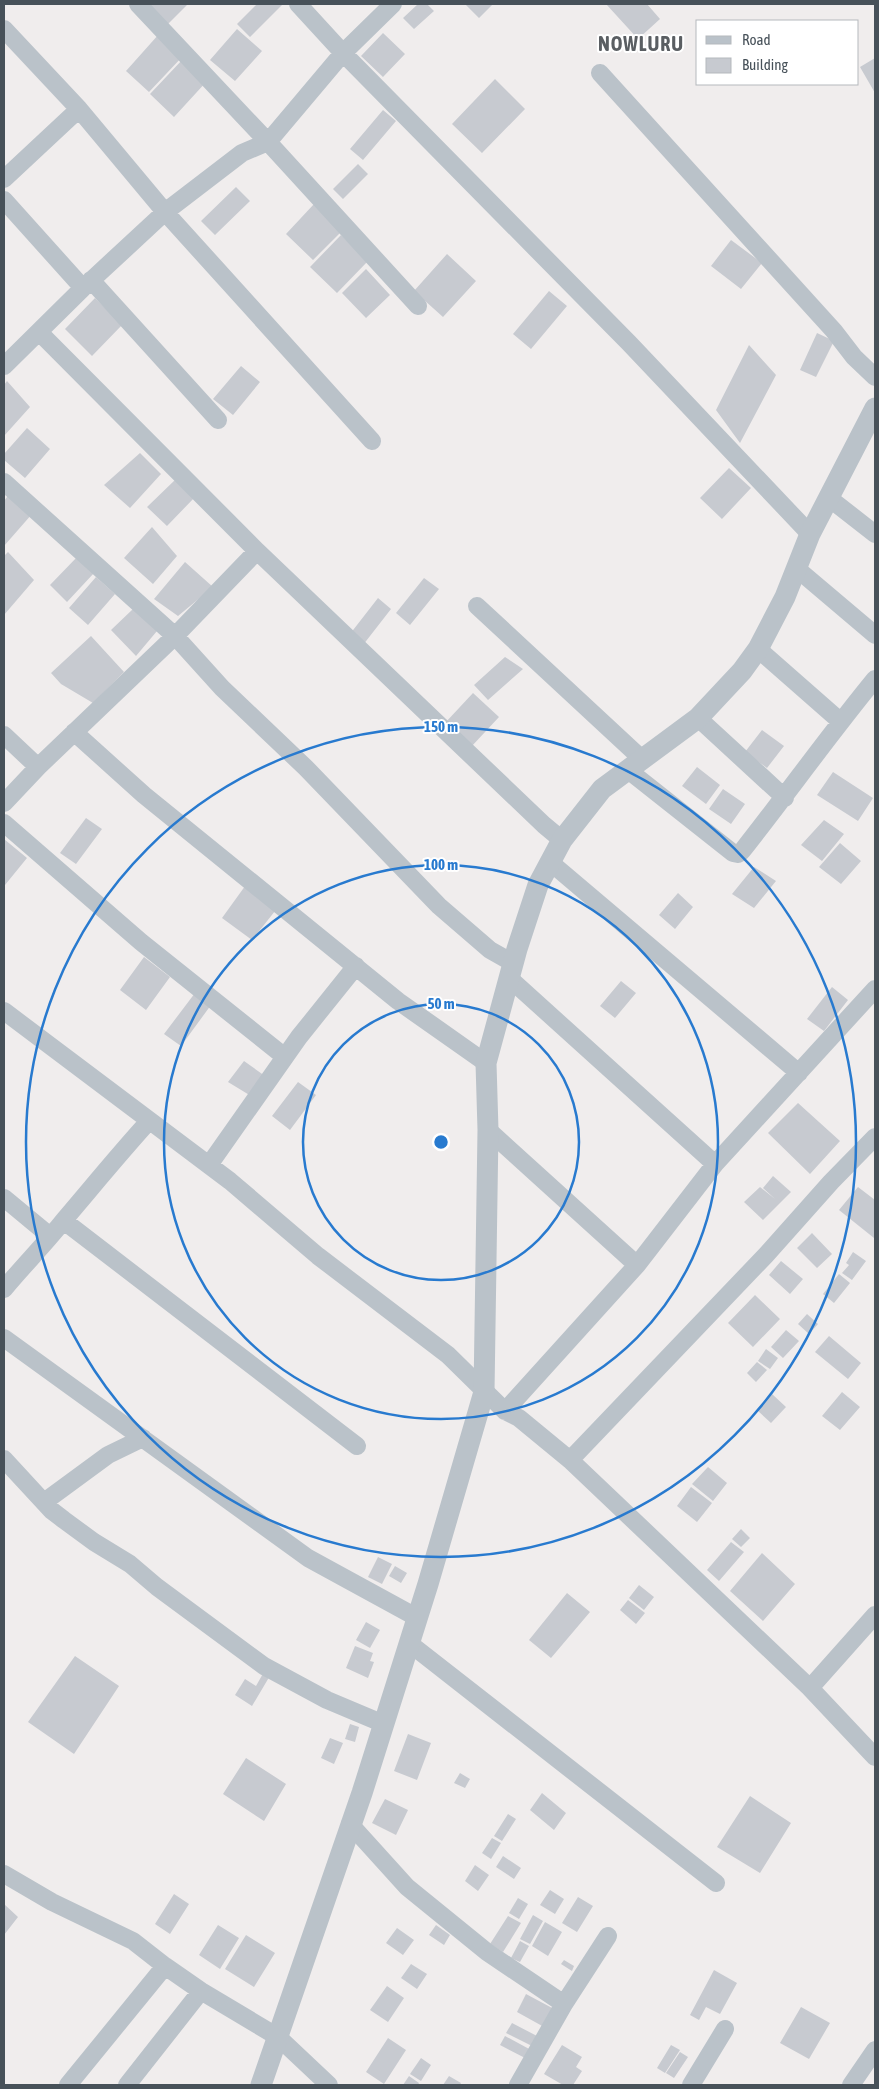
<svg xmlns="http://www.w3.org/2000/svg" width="879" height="2089" viewBox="0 0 879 2089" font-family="'Asap Condensed',sans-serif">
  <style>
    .building { fill: #c7cad0 }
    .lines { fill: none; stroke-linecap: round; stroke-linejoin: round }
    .minor { stroke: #bac2c9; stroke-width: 18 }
    .tertiary { stroke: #bac2c9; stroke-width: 21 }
    .ring { fill: none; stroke: #287acf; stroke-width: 2.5 }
    .labels { text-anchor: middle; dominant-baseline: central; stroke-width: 4; stroke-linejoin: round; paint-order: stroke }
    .district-label { font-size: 20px; font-weight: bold; letter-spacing: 1px; fill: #5a5e62; stroke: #fff }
    .centre { fill: #287acf; stroke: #fff; stroke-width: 2.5 }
    .ring-label { font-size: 15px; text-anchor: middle; font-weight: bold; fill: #287acf; stroke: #fff; stroke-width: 4; stroke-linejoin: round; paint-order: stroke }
  </style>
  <rect width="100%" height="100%" fill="#f0eded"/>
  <!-- building -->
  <path class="building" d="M148 4H188L168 24Z
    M257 4H283L250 37 237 24Z
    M418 4H427L434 11 414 29 403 18Z
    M465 4H493L479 18Z
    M606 4H647L660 19 638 39Z
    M237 29 262 51 235 81 210 60Z
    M383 33 405 54 383 77 361 56Z
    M159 34 183 56 149 92 126 71Z
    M875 58V93L860 67Z
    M183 59 207 81 174 117 150 94Z
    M495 79 525 109 482 153 452 124Z
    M383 110 396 121 363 160 350 149Z
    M358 164 368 174 343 199 333 189Z
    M236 187 250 201 215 235 201 221Z
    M314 204 342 231 313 260 286 234Z
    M341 235 368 261 337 293 310 267Z
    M731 240 762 263 741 289 711 266Z
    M447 254 476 281 443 317 414 291Z
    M366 269 390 295 366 318 342 293Z
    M549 291 567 306 531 349 513 334Z
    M95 298 122 325 92 356 65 329Z
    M817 333 834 341 816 377 800 370Z
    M749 345 776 375 740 443 716 410Z
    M241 366 260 382 233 415 213 399Z
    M7 381 30 407 4 436V385Z
    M27 428 50 449 25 478 4 460V454Z
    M140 453 161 474 130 508 104 485Z
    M729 468 751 488 722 519 700 498Z
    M176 479 195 497 167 526 147 507Z
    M10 493 32 514 4 546V501Z
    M152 527 177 556 153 584 124 558Z
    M8 552 34 580 4 615V556Z
    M78 556 94 573 67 602 50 585Z
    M185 562 213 587 178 616 154 599Z
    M96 577 115 594 88 625 69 608Z
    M424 578 439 589 410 625 396 613Z
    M378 598 391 609 363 645 350 634Z
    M133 609 157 631 136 656 111 630Z
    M91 636 124 672 93 703 61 684 51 673Z
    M505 657 523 669 488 700 474 685Z
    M473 693 499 717 471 747 445 723Z
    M762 730 784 746 767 768 745 752Z
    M697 767 720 785 706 804 682 786Z
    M833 772 873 798 858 821 817 795Z
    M723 789 745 804 731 824 709 809Z
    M86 818 102 829 76 864 60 853Z
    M824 820 844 834 822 861 801 845Z
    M4 839 27 858 5 885 4 883Z
    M840 843 861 861 841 884 819 867Z
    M754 867 776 881 754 908 732 894Z
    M248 882 279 906 252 940 222 918Z
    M678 893 693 907 675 929 659 915Z
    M144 957 170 977 146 1010 120 990Z
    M621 981 636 993 615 1018 600 1006Z
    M832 987 848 1000 824 1031 807 1019Z
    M195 993 211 1005 181 1046 164 1034Z
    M244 1061 265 1076 251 1096 228 1082Z
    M298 1082 316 1095 290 1130 272 1116Z
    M798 1103 840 1141 810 1174 768 1133Z
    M773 1176 791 1192 763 1220 744 1202 760 1187 775 1199 763 1188Z
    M858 1187 875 1200 874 1238 839 1210Z
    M812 1233 832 1254 817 1268 797 1248Z
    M853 1252 866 1261 852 1280 842 1273 849 1265 846 1263Z
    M781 1261 803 1279 790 1294 769 1275Z
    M839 1274 850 1283 834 1303 823 1294Z
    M755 1295 780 1319 753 1347 728 1323Z
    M807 1314 818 1324 809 1334 798 1324Z
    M786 1330 799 1341 783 1358 771 1347Z
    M829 1336 861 1363 848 1379 815 1352Z
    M766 1349 778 1358 770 1369 758 1361Z
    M757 1362 767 1370 756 1382 747 1373Z
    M842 1392 860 1407 840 1430 822 1416Z
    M772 1394 786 1407 771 1423 757 1410Z
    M708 1467 727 1483 713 1501 692 1484Z
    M691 1487 712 1503 697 1522 677 1506Z
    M741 1529 750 1538 741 1547 732 1539Z
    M731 1542 744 1552 719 1581 707 1570Z
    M762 1553 795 1584 763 1621 730 1591Z
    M378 1557 392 1564 382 1584 368 1577Z
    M395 1566 407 1573 401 1583 389 1576Z
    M639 1585 654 1597 644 1610 629 1598Z
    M567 1593 590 1612 551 1658 529 1640Z
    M628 1600 645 1613 636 1624 620 1610Z
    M366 1622 380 1630 370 1648 356 1640Z
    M355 1646 373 1653 370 1661 374 1662 368 1678 346 1668Z
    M75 1656 119 1686 74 1754 28 1722Z
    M265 1670 271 1674 252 1706 235 1695 245 1679 256 1686Z
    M350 1724 359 1727 355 1742 345 1739Z
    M408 1734 431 1743 417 1780 394 1771Z
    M330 1738 343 1743 334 1764 321 1758Z
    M246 1758 286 1784 264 1821 223 1794Z
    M460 1773 470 1779 465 1788 454 1783Z
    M542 1793 566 1813 554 1830 530 1810Z
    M750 1796 791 1823 760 1873 717 1847Z
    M385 1799 408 1810 396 1835 372 1823Z
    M508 1814 516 1819 502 1841 494 1836Z
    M492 1838 501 1843 491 1859 482 1853Z
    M503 1856 521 1868 514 1879 496 1867Z
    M475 1865 489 1875 478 1891 465 1881Z
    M550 1890 564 1899 555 1914 540 1905Z
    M174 1894 189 1904 170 1934 155 1924Z
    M578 1897 593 1906 577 1932 562 1923Z
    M518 1898 528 1904 519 1919 509 1913Z
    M4 1904 18 1917 4 1935Z
    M533 1915 543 1921 530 1944 520 1939Z
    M508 1916 521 1923 503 1952 490 1944Z
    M545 1922 562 1932 548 1956 532 1946Z
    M218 1925 239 1938 220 1969 199 1955Z
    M436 1925 450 1935 444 1945 429 1935Z
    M397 1928 414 1940 403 1955 386 1943Z
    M246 1935 275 1953 254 1987 225 1969Z
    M520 1941 529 1946 520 1962 511 1958Z
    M564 1960 574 1966 572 1971 561 1964Z
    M411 1964 427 1974 417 1989 401 1978Z
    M714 1970 737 1983 720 2014 706 2007 699 2020 690 2015Z
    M387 1986 404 1998 388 2022 370 2010Z
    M526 1994 554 2009 544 2027 517 2012Z
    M801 2007 830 2023 809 2059 780 2043Z
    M512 2023 537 2036 532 2046 506 2033Z
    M505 2036 531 2050 527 2059 500 2045Z
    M388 2038 406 2050 384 2084 366 2072Z
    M562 2045 582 2057 576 2067 582 2071 573 2085H563L544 2074Z
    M671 2045 680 2050 665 2073 657 2068Z
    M680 2052 688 2057 674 2078 666 2073Z
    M421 2058 431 2065 421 2081 410 2074Z
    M409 2076 419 2083 418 2085H403Z
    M449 2076 461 2083 460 2085H443Z"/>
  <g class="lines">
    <!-- minor -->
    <path class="minor" d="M138 4 268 142 418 306
      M298 4 343 53 629 343 810 534
      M4 29 79 109 165 212 372 441
      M600 73 834 331 854 357 875 377
      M4 179 79 109
      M4 200 83 288
      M91 280 218 420
      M39 332 257 551 544 825 562 840
      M4 366 83 288 165 212 242 153 268 142 343 53 393 4
      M4 482 175 636 257 551
      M829 498 875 534
      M796 568 875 635
      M477 606 642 759
      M758 649 840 721
      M698 718 785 798
      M74 732 144 795 398 1001 486 1063
      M4 735 38 767 175 636 222 688 306 768 439 906 490 950 513 963
      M628 770 733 853 738 854 742 851C787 794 829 735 875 679
      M4 803 38 767
      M4 823 141 942 285 1057
      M550 862 799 1073
      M509 978 715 1164
      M4 1011 230 1181 318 1256 448 1355 505 1411 519 1418 570 1460 766 1255 831 1182 875 1137
      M488 1130 637 1265
      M209 1165 299 1037 356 966
      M4 1198 50 1236
      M64 1221 357 1446
      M4 1289C23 1266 45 1244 64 1220 93 1186 119 1154 149 1121
      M4 1338 308 1558 416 1617
      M505 1411 637 1265 715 1164 875 989
      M4 1459 51 1510 64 1520 94 1542 130 1564 157 1587 264 1666 327 1700 384 1724
      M570 1460 810 1688 875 1757
      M44 1502 108 1455 143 1438
      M409 1643 716 1883
      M810 1688 875 1615
      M350 1824 407 1887 487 1952 564 2004
      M4 1874 52 1902 133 1941 165 1966 201 1991 278 2037 329 2085
      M68 2085 165 1966
      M127 2085 201 1991
      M518 2085 564 2004 608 1936
      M691 2085 725 2029
      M851 2085 875 2050"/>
    <!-- tertiary -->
    <path class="tertiary" d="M261 2085 362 1793 428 1584 484 1392 488 1130 486 1063 517 949 538 885 562 840 602 789 698 718 742 671 758 649 785 597 810 534 875 408"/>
  </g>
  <!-- distance rings -->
  <g class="ring">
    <circle cx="441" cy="1142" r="138"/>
    <circle cx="441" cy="1142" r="277"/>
    <circle cx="441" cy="1142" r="415"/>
  </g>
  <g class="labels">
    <!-- district labels -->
    <g class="district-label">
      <text x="641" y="43">NOWLURU</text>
    </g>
  </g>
  <circle cx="441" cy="1142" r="8" class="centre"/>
  <g class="ring-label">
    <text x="441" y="732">150 m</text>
    <text x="441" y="870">100 m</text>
    <text x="441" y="1009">50 m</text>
  </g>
  <!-- border -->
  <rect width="879" height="2089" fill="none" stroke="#475159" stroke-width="10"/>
  <!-- legend -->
  <rect x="696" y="20" width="162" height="65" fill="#ffffff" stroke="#b5b9bd"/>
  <rect x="706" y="36" width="25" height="8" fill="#bac2c9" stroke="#b5b9bd"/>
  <text x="742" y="45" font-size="15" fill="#475159">Road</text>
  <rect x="706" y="58" width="25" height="15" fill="#c7cad0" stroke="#b5b9bd"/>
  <text x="742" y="70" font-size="15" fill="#475159">Building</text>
</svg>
